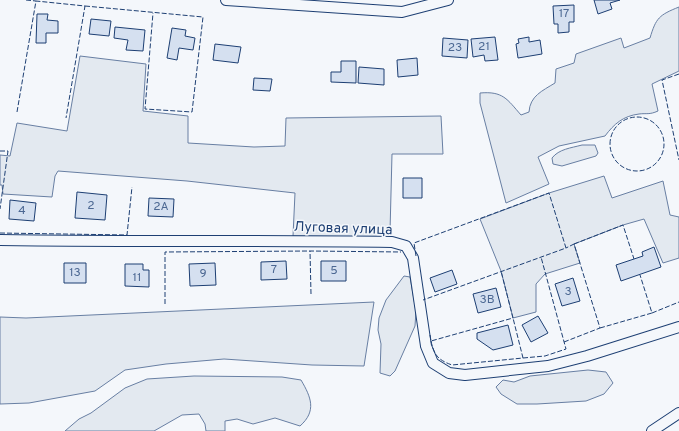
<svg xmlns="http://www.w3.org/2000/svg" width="679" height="431" viewBox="0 0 679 431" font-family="Overpass,sans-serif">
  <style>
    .green { fill: #e3e9f0; stroke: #687fa3 }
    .building { fill: #d5e0f0; stroke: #1d3f73 }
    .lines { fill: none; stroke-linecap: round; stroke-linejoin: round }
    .street-casing { stroke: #1d3f73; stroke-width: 12 }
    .street { stroke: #f4f7fb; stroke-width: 10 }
    .fence { stroke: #1d3f73; stroke-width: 1; stroke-dasharray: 5 2; stroke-linecap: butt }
    .labels { text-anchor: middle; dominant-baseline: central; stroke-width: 3; stroke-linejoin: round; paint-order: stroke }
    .number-label { font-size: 12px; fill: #4b6792 }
    .street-label { font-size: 14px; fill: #1d3f73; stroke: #f4f7fb }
  </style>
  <rect width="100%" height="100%" fill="#f4f7fb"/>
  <!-- green -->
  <path class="green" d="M679 7V71L652 84 658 111C649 115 647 113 639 114 623 116 614 124 605 136L559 146 538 157 549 184 506 203 480 103V93C503 91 507 99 521 115L529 112C530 96 542 91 555 83L556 69 574 63 576 54 621 38 624 48 650 38C656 18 659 15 679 7Z
    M80 56 146 64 143 111 188 116V143L254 147 285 146 286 118 441 116 443 154H392L390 232 383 237 293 236 295 193 187 181 58 171 55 176 52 197 3 194 2 185H0V155L10 156 17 123 67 131Z
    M582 145H595L598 153 596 156 562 166 553 164 552 158C559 149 571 148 582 145Z
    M604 176 612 198 663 181 670 215 679 217V258L663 263 644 219 623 225 574 244 580 263 545 274 536 284V312L513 318 501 271 480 219 549 193Z
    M404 276 410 277 416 311 415 326 395 371 390 376 380 373 381 344 378 330 379 318 386 300Z
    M374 302 364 366 312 365 224 359 166 364 125 370 95 391 29 403 0 404V317L26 318Z
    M588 370 606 372 613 383 604 394 586 401 537 404H517L501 394 496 387 503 380 514 382 530 376Z
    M194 376 282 377 301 380C311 397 317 411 300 426L275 418 253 424 237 419 225 421V431H206L205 424 199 414 182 415 154 431H65L79 419 91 413 125 388 147 379Z"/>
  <!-- building -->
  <path class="building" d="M594 0H620L610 3 612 9 598 14Z
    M574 5V22H569V32L558 33V24H554L553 6Z
    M37 14H48L47 20 58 21V33H46V43H36Z
    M91 19 111 21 109 36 89 34Z
    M115 27 145 30 143 51 126 50 128 40 114 38Z
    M172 28 186 30 185 36 195 38 193 50 179 48 177 60 167 58Z
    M495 37 498 60 485 61 484 55 473 57 471 39Z
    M529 37V42L540 40 542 54 518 58 516 44 519 43 518 39Z
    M443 38 468 40 467 58 442 56Z
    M215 44 241 47 238 63 213 60Z
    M417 58 418 75 398 77 397 60Z
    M341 61H356V83L331 82V72H341Z
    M359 67 384 69V85L358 83Z
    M254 78 272 79 270 91 253 90Z
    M403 178H422V198H403Z
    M77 192 107 195 105 220 75 218Z
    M149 198 174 199 173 217 148 216Z
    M10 200 36 203 34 221 9 219Z
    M654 247 661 267 621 281 616 265 643 256 642 252Z
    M286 261 287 279 261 280V262Z
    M321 261H346V281H321Z
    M64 263H86V283H64Z
    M215 263 216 285 190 286 189 264Z
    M125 264H143V270H149V287L125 286Z
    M452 270 457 284 435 292 430 278Z
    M573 278 580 301 562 306 555 284Z
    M496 288 501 307 478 313 473 294Z
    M538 316 548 333 531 342 522 325Z
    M508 325 513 345 493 350 477 339V333Z"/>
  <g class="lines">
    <!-- street casing -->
    <g class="street-casing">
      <path id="street" d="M226 0 402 12 448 0
        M0 240C131 242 261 240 392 242L406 246 413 258 426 346 433 363 449 373 465 375 548 366 587 356 679 327
        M652 431 679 413"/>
    </g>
    <!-- street -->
    <use href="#street" class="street"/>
    <!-- fence -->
    <path class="fence" d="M26 0 36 1
      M85 6 203 17 192 112 145 109 153 13
      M679 74 662 80 679 160
      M17 112 36 1 85 6 66 118
      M610 144a27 27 0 1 1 54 0a27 27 0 1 1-54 0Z
      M0 151H8L0 209
      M0 233 127 235 132 187
      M574 244 623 225 634 259
      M416 256 414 243 549 193 566 248 423 300
      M311 294 310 251 401 252
      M165 304V252L310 251
      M652 313 679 302
      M600 328 652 313 640 275
      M430 335 431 341 513 318 501 271
      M431 341C434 355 438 360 452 365L523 358 513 318
      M564 342 600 328 574 244 566 248
      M523 358 545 356 566 349 541 257"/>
  </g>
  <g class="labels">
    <!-- number labels -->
    <g class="number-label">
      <text x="564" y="14">17</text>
      <text x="484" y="47">21</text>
      <text x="455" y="48">23</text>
      <text x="91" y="206">2</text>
      <text x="161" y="207">2А</text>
      <text x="22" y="211">4</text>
      <text x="274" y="270">7</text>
      <text x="334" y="271">5</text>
      <text x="75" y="273">13</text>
      <text x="203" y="274">9</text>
      <text x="137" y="278">11</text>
      <text x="568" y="292">3</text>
      <text x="487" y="300">3В</text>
    </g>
    <!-- street labels -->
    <g class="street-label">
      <text transform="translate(343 229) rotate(2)">Луговая улица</text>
    </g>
  </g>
</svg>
